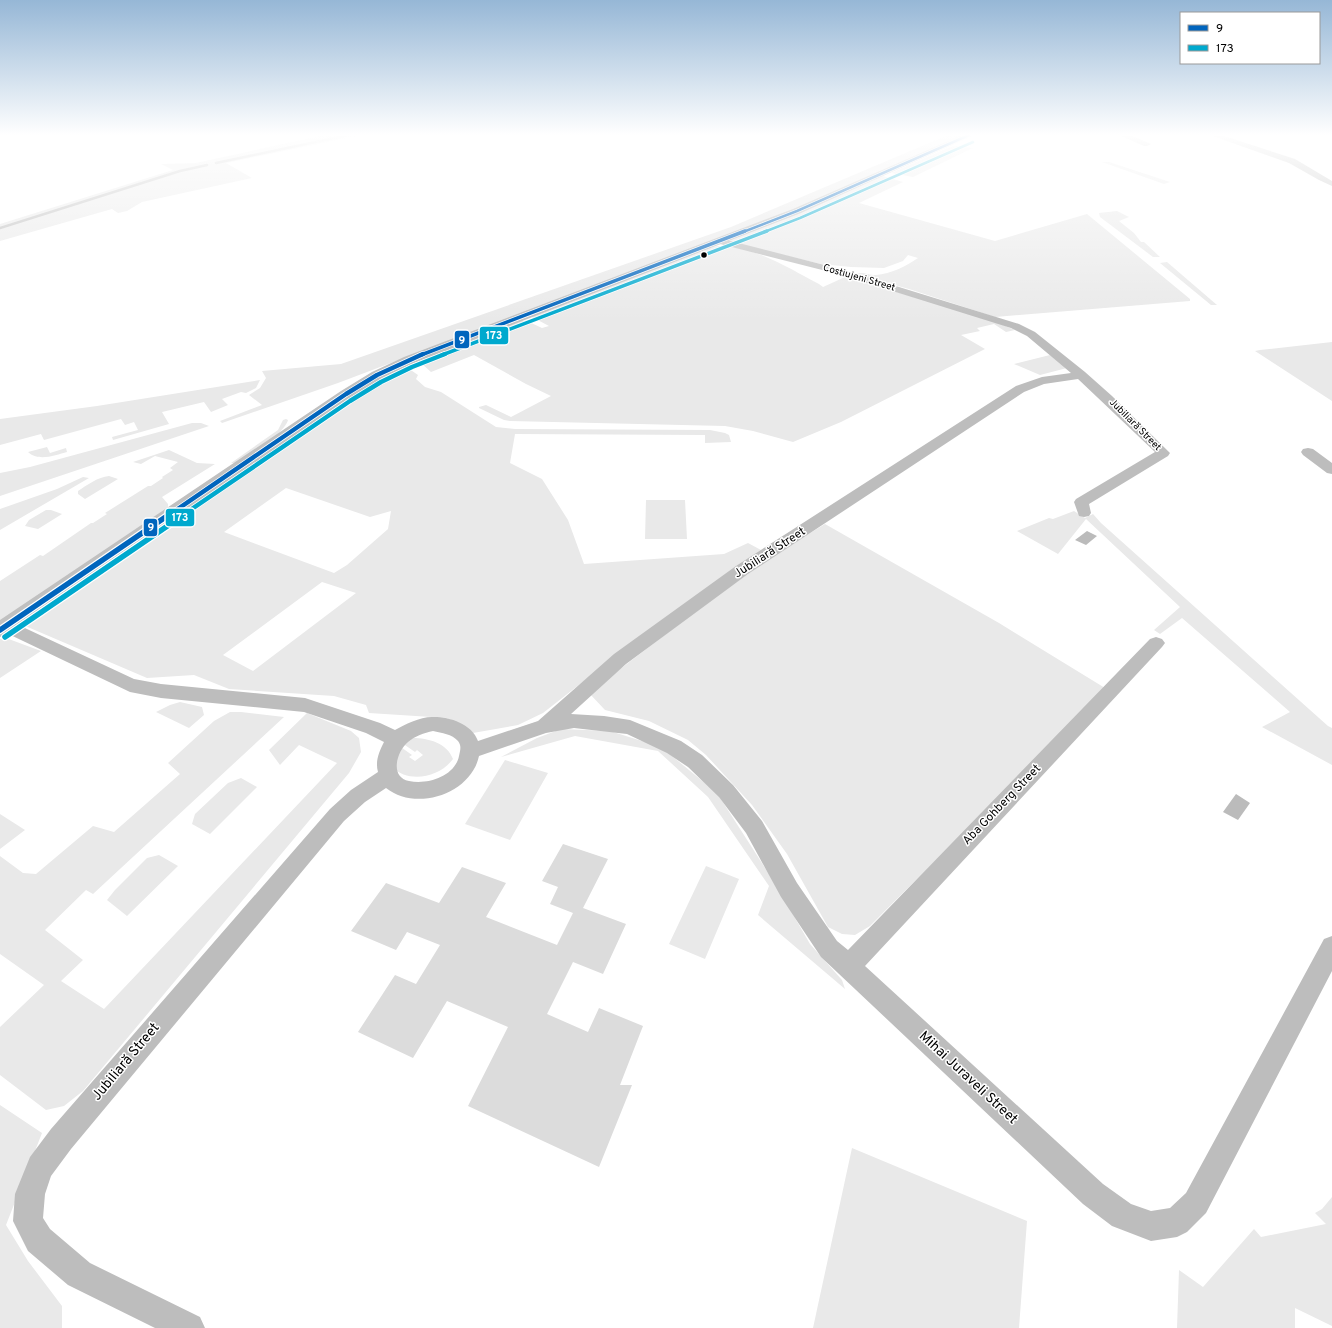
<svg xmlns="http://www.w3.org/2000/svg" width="1332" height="1328" viewBox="0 0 1332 1328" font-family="Overpass,sans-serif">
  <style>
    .green { fill: #e9e9e9; fill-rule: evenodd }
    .water { fill: #bbb }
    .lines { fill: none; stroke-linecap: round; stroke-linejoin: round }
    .stream { stroke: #bbb; stroke-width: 2.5 }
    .building { fill: #dcdcdc }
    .street { fill: #bdbdbd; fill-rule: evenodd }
    .secondary { fill: #c0c0c0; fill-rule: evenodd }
    .bus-1-far3-casing { stroke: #fff; stroke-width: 4 }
    .bus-1-far2-casing { stroke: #fff; stroke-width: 5 }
    .bus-1-far1-casing { stroke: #fff; stroke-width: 6 }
    .bus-1-casing { stroke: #fff; stroke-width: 8 }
    .bus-2-far3-casing { stroke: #fff; stroke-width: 4 }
    .bus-2-far2-casing { stroke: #fff; stroke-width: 5 }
    .bus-2-far1-casing { stroke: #fff; stroke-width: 6 }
    .bus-2-casing { stroke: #fff; stroke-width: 8 }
    .bus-1-far3 { stroke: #0065bd; stroke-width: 2.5 }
    .bus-1-far2 { stroke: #0065bd; stroke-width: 3.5 }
    .bus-1-far1 { stroke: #0065bd; stroke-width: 4.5 }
    .bus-1 { stroke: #0065bd; stroke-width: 5.5 }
    .bus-2-far3 { stroke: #00a9ce; stroke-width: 2.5 }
    .bus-2-far2 { stroke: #00a9ce; stroke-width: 3.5 }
    .bus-2-far1 { stroke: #00a9ce; stroke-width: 4.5 }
    .bus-2 { stroke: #00a9ce; stroke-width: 5.5 }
    .bus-dot { fill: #000; stroke: #fff; stroke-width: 1.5 }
    .labels { text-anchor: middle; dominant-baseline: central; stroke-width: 3; stroke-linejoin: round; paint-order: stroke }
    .far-street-label { font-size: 10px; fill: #000; stroke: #fff }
    .street-label { font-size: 12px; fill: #000; stroke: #fff }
    .near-street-label { font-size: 14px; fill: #000; stroke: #fff }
    .line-badge { stroke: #fff; stroke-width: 1.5 }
    .badge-label { font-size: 11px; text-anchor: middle; font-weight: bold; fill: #fff }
  </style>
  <rect width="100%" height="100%" fill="#fff"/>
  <!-- green -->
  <path class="green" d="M324 135H361L226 163 252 178 142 202 127 211 118 213 112 209 0 241V224L173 170 161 164 196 163Z
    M948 135H964L794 210 338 383 222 423 220 421 262 405 249 395 260 388 266 378 262 371 341 364 731 227Z
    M958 146 973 148 913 177 891 173 950 147Z
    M1102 162H1109L1170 182 1164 184Z
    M883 176 903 182 859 203 995 241 1087 214 1190 299V301L995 317 909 289 854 274C864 271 867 275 876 275 891 274 906 266 918 258L908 255 903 261 884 268 851 267 821 264 733 243 730 240 811 208Z
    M1117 211 1129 217 1119 221 1134 233 1141 242H1144L1160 257H1153L1100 217 1099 213Z
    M717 246C753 245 788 268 819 284L823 287 845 277 986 318 1015 330 1006 332 994 324 977 328 980 331 961 335 985 349 841 422 793 442 753 431 725 426 510 421 504 420 479 408V407L486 405 511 417 551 396 526 384 474 355 431 372 421 363 423 359 520 321H527L542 328 549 326 532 317 710 248Z
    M1167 262 1217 305H1211L1160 263Z
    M1332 342V401L1255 351 1260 350Z
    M1050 355 1067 368 1040 375 1014 364Z
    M405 366 418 375 416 379 425 387 441 392 496 427 515 429 710 430 725 433 729 435 731 442 705 443V435L515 434 510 463 542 479 568 520 584 564 724 554 748 543 761 550 617 655 543 713 518 725 473 733 447 718 369 713 366 705 334 696 229 689 194 675 147 678 23 625 159 528 375 381ZM286 488 370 517 391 511 388 529 347 565 334 573 224 532ZM322 582 356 593 253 671 223 655Z
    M260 380 256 388 246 393 241 392 222 399 228 405 211 412 204 402 162 412 169 424 113 440 112 437 138 430 134 422 125 425 121 419 44 440 41 434 0 445V419L97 406Z
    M286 419 288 420C284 435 249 454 236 463H231L278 430 283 420Z
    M192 423H201L209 426 0 496V473L30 467Z
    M47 447 50 453 66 448 67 452C56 455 38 462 28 452Z
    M169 450 197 463 215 464 162 497 168 504V508L0 622V581L40 555 43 556 91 523H93L107 514 105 513 148 486H151L163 478 162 477 173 470 170 468 178 462 155 456 141 464 133 462Z
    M109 476 118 479 85 499 78 494V491C87 485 98 477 109 476Z
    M83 477 89 478 0 530V509L57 489Z
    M646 500H685L687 539H645Z
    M46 510H51L62 514 38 529 25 526 29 520Z
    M1074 511 1085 518 1093 514 1101 523 1328 726 1332 728V765L1262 727 1290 712 1182 618 1160 634 1154 630 1180 607 1086 519 1058 554 1017 531 1049 518 1053 519Z
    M825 524 999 623 1105 688 1030 765 870 926 855 935 842 934 828 927 787 854 752 805 706 755 688 740 649 721 605 710 589 693C666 634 741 574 825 524Z
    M6 638 41 651 0 678V639Z
    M180 702 202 707 204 715 189 728 156 712 170 705Z
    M230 712H241L284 717 93 894 86 890 45 930 83 960 61 981 104 1009 337 763 299 745 280 765 269 750 307 713 351 731 359 738 361 752 349 773 83 1091 64 1106 46 1110 0 1075V1027L44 985 0 954V856L23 873 36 874 93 826 114 832 180 774 168 763 214 721Z
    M561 729 610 731 661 747 717 793 776 885 810 944 842 980 845 989 758 915 769 886 708 797 658 751 575 736 501 757 537 738Z
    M413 738C428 738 447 743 453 759 440 777 409 784 392 767L398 745 412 755 409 757 415 761 423 755 417 750 415 752 402 743Z
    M505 760 548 773 510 840 465 824Z
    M241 778 257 787 210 834 192 824 195 814 228 783Z
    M0 814 25 830 0 849Z
    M159 855 178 866 127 916 107 900 115 890 147 858Z
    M706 866 739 879 705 959 669 944Z
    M0 1105 42 1133 6 1225 28 1261 62 1306V1328H0Z
    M852 1148 1027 1221 1019 1328H813Z
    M1332 1197V1326L1295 1308V1328H1177L1179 1270 1203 1287 1254 1229 1261 1237 1326 1224 1315 1213 1322 1209Z"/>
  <!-- water -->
  <path class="water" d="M1087 531 1097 536 1086 545 1075 540Z
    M1236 794 1250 803 1238 820 1223 812Z"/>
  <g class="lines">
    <!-- stream -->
    <path class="stream" d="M216 163 348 135
      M0 228 180 171 207 165"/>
  </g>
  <!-- building -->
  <path class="building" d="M563 844 608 859 583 908 626 924 603 974 573 962 547 1014 588 1032 599 1008 643 1026 620 1085H632L599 1167 468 1106 508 1027 447 1001 413 1058 358 1032 395 975 416 984 440 945 407 932 396 950 351 931 386 883 439 903 462 867 506 883 486 917 557 945 573 913 550 904 558 887 542 881Z"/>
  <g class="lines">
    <!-- street -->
    <path class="street" d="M1119 135H1130L1151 144 1147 146H1144Z
      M1210 135H1221L1295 159 1332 181V186L1319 180 1289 163Z
      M719 238 844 270 1019 324 1035 332 1085 372 1112 396 1170 453 1168 456 1089 504 1091 513 1089 516 1084 517 1079 516 1074 502 1076 499 1155 452 1078 379 1044 384 1024 392 748 574 626 664 571 714 604 716 630 720 681 741 702 755 733 785 762 821 797 883 837 941 848 950 1150 639 1156 637 1162 639 1165 643 1162 647 865 966 1103 1184 1131 1204 1151 1211 1170 1208 1186 1193 1324 939 1332 936V971L1206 1213 1187 1232 1177 1237 1151 1241 1112 1226 1083 1204 821 957 781 897 746 833 719 797 688 767 667 753 627 734 574 728 546 733 479 756C471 794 416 812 386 788L365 802 344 821 71 1149 51 1176 45 1194 43 1218 50 1229 90 1263 200 1317 205 1328H155L68 1285 28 1251 13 1221 15 1194 30 1157 51 1129 330 809 351 790 378 772C375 761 379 752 384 742L366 733 304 712 161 698 130 692 0 630V622L6 620 12 622 134 679 161 684 305 698 380 723 395 730C405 724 422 716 434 717 450 717 472 724 478 741L538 721 614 654 736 566 1016 386 1042 377 1071 373 1027 336 1011 328 838 274 716 243 714 241 716 239ZM433 731C442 733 452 734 458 741 462 746 460 751 459 756 455 776 428 785 409 781 389 777 397 751 408 742 415 736 424 733 433 731Z
      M1308 448 1313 449 1332 463V474L1327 473 1303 455 1301 452 1303 449Z"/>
    <!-- secondary -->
    <path class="secondary" d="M962 135H974L801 213 414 363 382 378 351 397 7 635 0 637V620L341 391 372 372 404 357 793 209Z"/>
    <!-- bus-1-far3 casing -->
    <g class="bus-1-far3-casing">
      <path id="bus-1-far3" d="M743 232 797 211 969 135"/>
    </g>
    <!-- bus-1-far2 casing -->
    <g class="bus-1-far2-casing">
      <path id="bus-1-far2" d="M421 355 745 231"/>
    </g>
    <!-- bus-1-far1 casing -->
    <g class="bus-1-far1-casing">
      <path id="bus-1-far1" d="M169 515 346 394 377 375 423 354"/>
    </g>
    <!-- bus-1 casing -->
    <g class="bus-1-casing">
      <path id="bus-1" d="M0 630 170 514"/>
    </g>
    <!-- bus-2-far3 casing -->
    <g class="bus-2-far3-casing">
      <path id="bus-2-far3" d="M764 232 800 218 973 142"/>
    </g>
    <!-- bus-2-far2 casing -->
    <g class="bus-2-far2-casing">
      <path id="bus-2-far2" d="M442 355 767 231"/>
    </g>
    <!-- bus-2-far1 casing -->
    <g class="bus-2-far1-casing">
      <path id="bus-2-far1" d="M183 515 350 401 381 382 412 367 445 354"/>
    </g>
    <!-- bus-2 casing -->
    <g class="bus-2-casing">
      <path id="bus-2" d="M5 637 185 514"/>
    </g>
    <!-- bus-1-far3 -->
    <use href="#bus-1-far3" class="bus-1-far3"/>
    <!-- bus-1-far2 -->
    <use href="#bus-1-far2" class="bus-1-far2"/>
    <!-- bus-1-far1 -->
    <use href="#bus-1-far1" class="bus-1-far1"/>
    <!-- bus-1 -->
    <use href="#bus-1" class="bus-1"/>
    <!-- bus-2-far3 -->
    <use href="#bus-2-far3" class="bus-2-far3"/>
    <!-- bus-2-far2 -->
    <use href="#bus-2-far2" class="bus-2-far2"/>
    <!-- bus-2-far1 -->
    <use href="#bus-2-far1" class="bus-2-far1"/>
    <!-- bus-2 -->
    <use href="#bus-2" class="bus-2"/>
  </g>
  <!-- sky -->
  <linearGradient id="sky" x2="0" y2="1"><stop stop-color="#96b7d6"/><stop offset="0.42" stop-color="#fff"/><stop offset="1" stop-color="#fff" stop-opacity="0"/></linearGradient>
  <rect width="1332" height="321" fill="url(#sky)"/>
  <!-- markers -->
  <circle class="bus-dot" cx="704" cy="255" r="3.5"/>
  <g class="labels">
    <!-- far-street labels -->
    <g class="far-street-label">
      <text transform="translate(859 278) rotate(16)">Costiujeni Street</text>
      <text transform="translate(1135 425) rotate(45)">Jubiliară Street</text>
    </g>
    <!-- street labels -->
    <g class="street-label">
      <text transform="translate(770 553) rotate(-33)">Jubiliară Street</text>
      <text transform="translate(1002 805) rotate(-46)">Aba Gohberg Street</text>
    </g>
    <!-- near-street labels -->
    <g class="near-street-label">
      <text transform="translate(126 1062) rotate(-50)">Jubiliară Street</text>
      <text transform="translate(968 1078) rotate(43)">Mihai Juraveli Street</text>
    </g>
  </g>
  <g class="line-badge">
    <rect x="479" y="326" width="30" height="19" rx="4" fill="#00a9ce"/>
    <rect x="454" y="330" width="16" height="19" rx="4" fill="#0065bd"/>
    <rect x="165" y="508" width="30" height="19" rx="4" fill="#00a9ce"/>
    <rect x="143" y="518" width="15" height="19" rx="4" fill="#0065bd"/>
  </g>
  <g class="badge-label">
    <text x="494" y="339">173</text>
    <text x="462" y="344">9</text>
    <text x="180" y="521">173</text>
    <text x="151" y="531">9</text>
  </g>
  <!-- legend -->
  <rect x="1180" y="12" width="140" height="52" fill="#ffffff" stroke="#999999"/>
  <rect x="1188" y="25" width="20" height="6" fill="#0065bd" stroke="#999999"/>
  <text x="1216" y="32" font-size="12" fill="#000000">9</text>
  <rect x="1188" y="45" width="20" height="6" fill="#00a9ce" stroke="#999999"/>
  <text x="1216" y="52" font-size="12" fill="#000000">173</text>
</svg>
